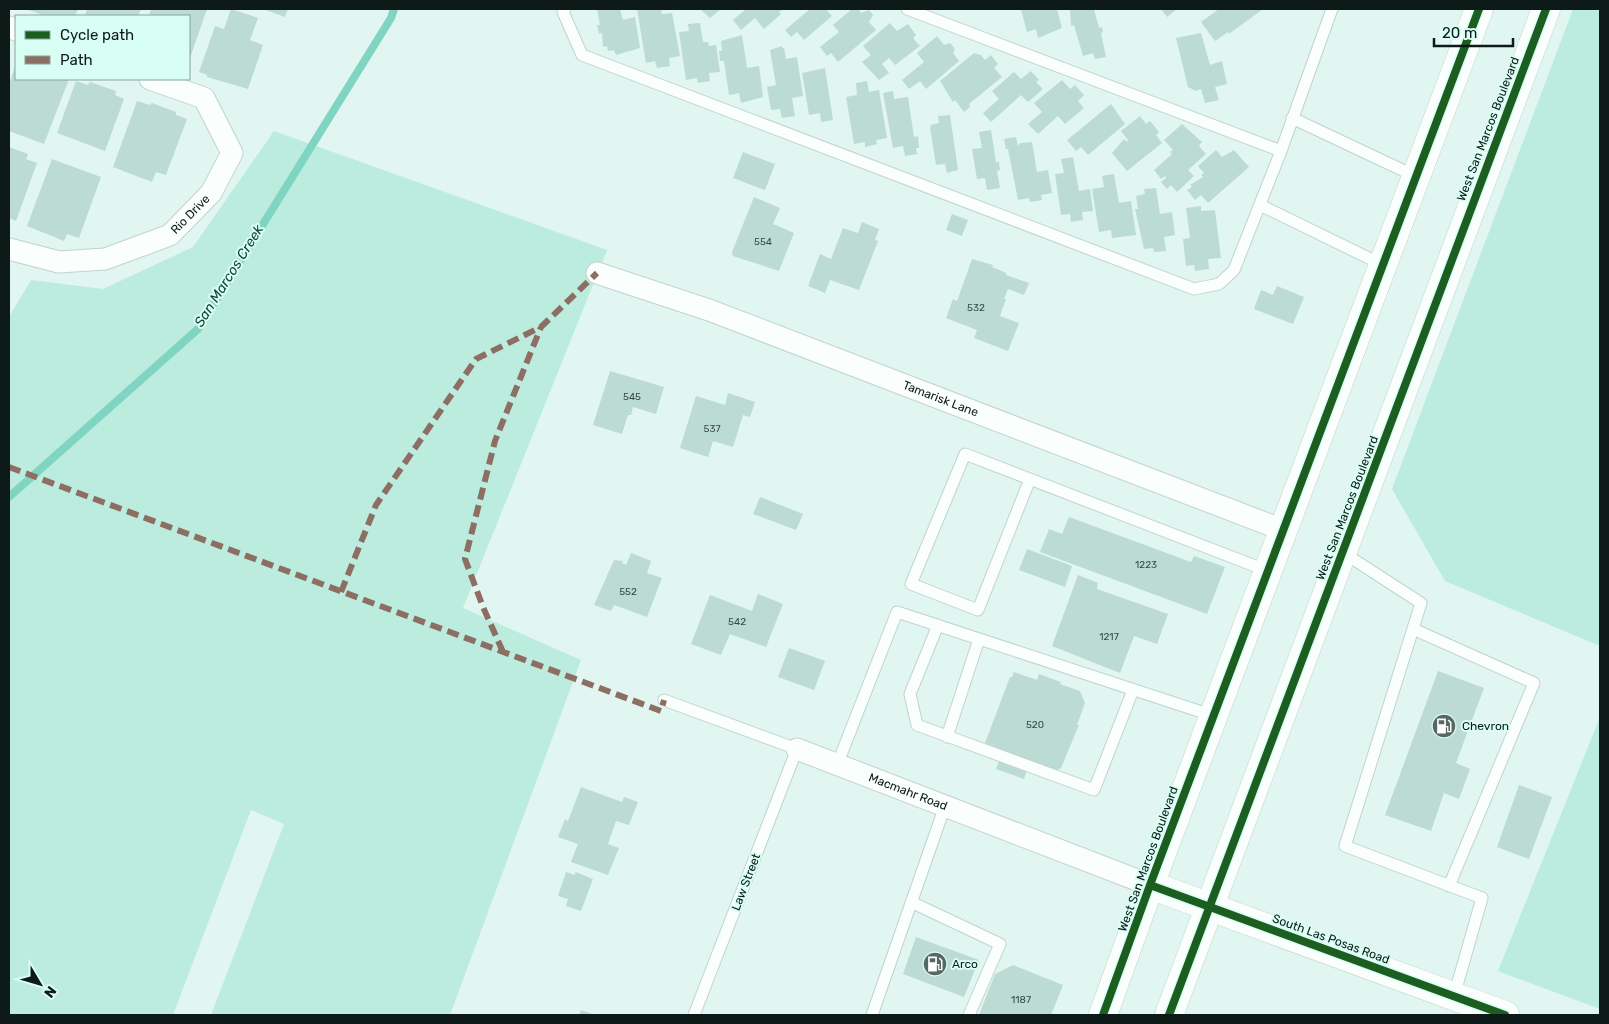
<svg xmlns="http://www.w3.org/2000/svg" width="1609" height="1024" viewBox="0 0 1609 1024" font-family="Rubik,sans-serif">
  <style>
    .green { fill: #bbecde }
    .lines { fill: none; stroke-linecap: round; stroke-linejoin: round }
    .stream { stroke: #7fd5c1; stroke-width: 8 }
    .building { fill: #bcdbd3 }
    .lane-casing { stroke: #c2d3ce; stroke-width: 13 }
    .street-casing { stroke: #c2d3ce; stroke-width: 23 }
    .secondary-casing { stroke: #c2d3ce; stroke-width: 29 }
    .primary-casing { stroke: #c2d3ce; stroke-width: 29 }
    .lane { stroke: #fafefd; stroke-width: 11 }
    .street { stroke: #fafefd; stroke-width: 21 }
    .secondary { stroke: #fafefd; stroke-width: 28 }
    .primary { stroke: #fafefd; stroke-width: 28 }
    .quiet { stroke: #8d6e63; stroke-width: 6; stroke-dasharray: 12 6; stroke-linecap: butt }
    .cycleway-casing { stroke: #d9fef3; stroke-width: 11 }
    .cycleway { stroke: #1b5e20; stroke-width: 8 }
    .labels { text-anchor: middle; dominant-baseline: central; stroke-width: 4; stroke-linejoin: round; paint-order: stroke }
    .number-label { font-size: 10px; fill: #394a46 }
    .street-label { font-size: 12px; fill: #0d1a17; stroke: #d9fef3 }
    .poi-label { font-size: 12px; fill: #0d1a17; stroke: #d9fef3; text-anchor: start }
    .water-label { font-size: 14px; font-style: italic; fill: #13463b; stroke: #d9fef3 }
  </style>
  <rect width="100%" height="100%" fill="#e1f6f0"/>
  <!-- green -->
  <path class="green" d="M1573 9H1600V646L1445 581 1392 489Z
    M274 131 607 250 463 608 581 660 450 1015H211L284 824 251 810 173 1015H9V317L31 280 103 289 193 247Z
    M1600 717V1009L1498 971Z"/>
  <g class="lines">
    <!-- stream -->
    <path class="stream" d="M9 497 198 329 391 18 394 9"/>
  </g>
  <!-- building -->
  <path class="building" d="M26 9H78L75 16H45Z
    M87 9H141L138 16H88L85 15Z
    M151 9H207L189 61V16H149Z
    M231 9 258 18 250 40 263 45 248 89 207 77V75L199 72 215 26 224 29Z
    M263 9H288L285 17Z
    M597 9H620L623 20 635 17 640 48 616 55 614 50 608 51 607 46 603 47 602 33 599 34 597 25H600Z
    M637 9H661L662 14 672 13 680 56 669 58 670 66 657 68 655 61 646 63Z
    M700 9H721L710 18Z
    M746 9H783L779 12 781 14 764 29 755 18 741 30 733 20Z
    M810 9H826L832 16 804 40 797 32 791 37 785 30Z
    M852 9H858L861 13 869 10 873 15 869 22 876 30 838 62 831 53 827 56 820 47 839 32 833 25Z
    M1021 9H1057L1062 28 1038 38 1036 29 1027 32Z
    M1070 9H1094L1099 28 1102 27 1103 32 1101 33 1106 57 1095 59 1093 53 1083 56 1074 25 1071 26Z
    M1161 9H1177L1167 17Z
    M1219 9H1263L1229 34 1228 32 1215 41 1201 22Z
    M700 23 703 42H708L709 46 716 45 720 72 709 73 710 81 698 83 697 78 686 80 679 32 689 31 688 24Z
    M890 23 897 31 908 24 916 35 913 38 920 46 895 65 889 58 882 64 889 73 879 80 862 62 871 55 863 46Z
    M1201 33 1210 65 1222 61 1227 84 1215 87 1219 100 1205 103 1201 89 1196 91 1188 87 1176 38Z
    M742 35 747 68 759 66 763 97 741 103 739 93 729 95 724 61H720L719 51H722L721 41Z
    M937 36 944 45 950 43 955 49 953 53 959 61 926 89 920 81 909 89 902 80 924 62 917 53Z
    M782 46V48H784L786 59 797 57 803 96 792 98 795 116 782 118 780 109 771 110 767 87 776 85 770 50Z
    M974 53 981 55 985 60 991 55 998 64 994 68 1002 77 969 104 970 107 964 112 955 100 953 102 940 81Z
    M16 64V79H69L44 144 9 131V84Z
    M825 68 833 120 821 122 820 113 809 115 802 73Z
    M1031 71 1039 80 1036 82 1043 89 1028 102 1021 95 991 122 983 113 999 99 992 91 1014 72 1021 79Z
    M1062 80 1070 89 1075 85 1084 95 1078 101 1084 108 1065 124 1058 116 1038 134 1028 124 1042 112 1034 103Z
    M76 81 88 85 90 82 116 91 115 95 124 99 105 151 57 133Z
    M867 81 869 92 879 90 887 138 876 140 877 144 865 147V142L854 144 846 97 857 95 856 83Z
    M893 91 894 99 908 97 914 137 918 136 919 148H916L917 154 905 156 903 146 893 148 883 93Z
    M137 101 150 105 152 103 176 112V115L187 119 166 175 156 172 152 182 113 167Z
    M1111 104 1125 124 1088 155 1081 147 1076 151 1067 140Z
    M950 115 958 170 947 173 945 164 936 165 930 128 931 125 939 123 938 116Z
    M1140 116 1146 124 1150 121 1159 132 1156 135 1162 143 1127 171 1112 153 1124 139 1127 142 1128 140 1121 131Z
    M1182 124 1202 142 1199 146 1206 154 1188 170 1194 176 1177 192 1171 185 1167 189 1161 182 1166 178 1165 176 1161 179 1154 170 1172 154 1170 152 1173 150 1164 140Z
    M991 130 996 162H999L1000 170 997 171 1000 188 987 190 985 178 977 179 972 149 982 148 979 132Z
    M1016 137 1018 146 1020 143 1032 142 1037 172 1048 170 1052 193 1041 195 1042 200 1030 202 1029 198 1018 200 1008 149H1006L1004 139Z
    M9 147 28 154 26 159 37 163 16 221 9 218Z
    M1216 150 1222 157 1234 150 1249 167 1208 203 1201 195 1195 200 1187 190 1192 187 1190 185 1203 177 1201 175 1204 173 1198 166Z
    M743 152 775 164 765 190 733 178Z
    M1073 157 1079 191 1090 189 1093 211 1082 212 1083 220 1071 222 1070 214 1061 215 1055 174 1064 173 1061 159Z
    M52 159 101 177 79 238 67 234 64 241 27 226Z
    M1114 174 1119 203 1131 201 1136 235 1112 238 1111 230 1099 232 1092 189 1104 187 1102 176Z
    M1156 188 1160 214 1172 212 1175 235 1164 237 1166 251 1154 252 1153 248 1144 249 1135 209H1138L1136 196 1145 194 1144 189Z
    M754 197 780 208 773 224 794 233 779 271 733 256 732 252Z
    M1201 206V211L1215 210 1221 258 1208 259 1209 269 1195 271 1194 265 1186 266 1183 239 1190 238 1186 208Z
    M952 214 968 220 962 236 946 230Z
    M862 222 879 229 875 240 878 241 859 290 830 280 825 293 808 286 820 254 831 259 843 228 858 233Z
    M972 259 993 265 992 267 1006 273V275L1029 283 1024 295 1008 289 1004 299H1006L1000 316 1019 323 1008 351 974 338 977 330 946 318 953 299 957 301Z
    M1277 286 1304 297 1293 324 1254 309 1261 290 1273 295Z
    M610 371 664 387 656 414 633 407 631 415H628L622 434 593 425Z
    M728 393 755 402 750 417 743 415 733 447 713 441 708 457 680 448 696 396 725 405Z
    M760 497 803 514 796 530 753 514Z
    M1069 517 1191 562 1194 556 1225 567 1207 614 1040 552 1049 529 1062 534Z
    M1027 549 1072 566 1065 587 1019 570Z
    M631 553 651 561 647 573 662 578 647 617 614 605 611 611 594 605 614 560 623 561 622 563 626 565Z
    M1078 575 1098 583 1097 589 1168 614 1157 644 1134 636 1120 673 1052 646Z
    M758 594 783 604 766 647 730 634 721 655 691 644 710 595 752 611Z
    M789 648 825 661 814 690 778 677Z
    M1438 671 1484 688 1456 763 1470 769 1459 799 1444 793 1431 831 1385 815Z
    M1014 672 1037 680 1039 674 1061 682 1060 684 1080 691 1085 703 1077 725H1079L1061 768 1050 774 1028 766 1024 779 996 769 1003 750 985 743 1010 677H1012Z
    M1519 785 1552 797 1529 859 1497 847Z
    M581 787 622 802 624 797 638 802 629 825 616 821 608 844 619 848 608 875 571 862 578 844 558 837 565 819 568 821Z
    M566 872 574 875 576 872 593 879 581 911 566 906 568 899 558 896Z
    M916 937 979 960 964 997 903 974Z
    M1013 965 1063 985 1051 1015H979L995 974Z
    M581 1010 595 1015H579Z"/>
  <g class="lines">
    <!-- lane casing -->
    <g class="lane-casing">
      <path id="lane" d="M565 9 563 12 582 55 1194 289 1219 284 1234 270 1281 151 1332 9
        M907 9 1281 151
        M1292 118 1415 176
        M1260 205 1383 265
        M1030 479 978 610 911 584 965 454 1268 571
        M1342 552 1421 603 1345 846 1482 898 1454 996
        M938 625 910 694 917 725 1094 790 1133 690
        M1413 629 1534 683 1449 886
        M664 700 797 749 694 1015
        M947 737 979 639
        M837 765 897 612 1214 716
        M911 902 1000 944 969 1015
        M872 1015 945 806"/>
    </g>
    <!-- street casing -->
    <g class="street-casing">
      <g id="street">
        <path d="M9 27 16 30"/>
        <path id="s1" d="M9 249 59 262 105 259 170 235 211 193 232 153 204 98 150 79"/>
        <path id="s2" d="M597 273 709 310 1283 530"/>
        <path id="s3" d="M797 749 1150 885"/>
      </g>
    </g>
    <!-- secondary casing -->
    <g class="secondary-casing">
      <path id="secondary" d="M1150 885 1505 1015"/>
    </g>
    <!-- primary casing -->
    <g class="primary-casing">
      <path id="primary" d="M1103 1015 1150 885 1479 9
        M1169 1015 1546 9"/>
    </g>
    <!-- lane -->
    <use href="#lane" class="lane"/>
    <!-- street -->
    <use href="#street" class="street"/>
    <!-- secondary -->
    <use href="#secondary" class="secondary"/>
    <!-- primary -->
    <use href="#primary" class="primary"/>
    <!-- quiet -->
    <path class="quiet" d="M9 467 661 711 664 700
      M341 592 376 505 476 359 541 327 597 273
      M503 652 483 607 465 559 495 441 541 327"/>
    <!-- cycleway casing -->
    <g class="cycleway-casing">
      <path id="cycleway" d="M1150 885 1505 1015
        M1103 1015 1150 885 1479 9
        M1169 1015 1546 9"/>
    </g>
    <!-- cycleway -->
    <use href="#cycleway" class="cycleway"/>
  </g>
  <!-- icons -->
  <defs>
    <g id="fuel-disc" transform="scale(1.25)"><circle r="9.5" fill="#576763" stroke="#d9fef3"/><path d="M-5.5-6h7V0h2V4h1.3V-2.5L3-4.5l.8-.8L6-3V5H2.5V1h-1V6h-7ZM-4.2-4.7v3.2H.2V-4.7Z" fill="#fff"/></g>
  </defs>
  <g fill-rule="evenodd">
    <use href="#fuel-disc" x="1444" y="726"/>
    <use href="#fuel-disc" x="935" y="964"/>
  </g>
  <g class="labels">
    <!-- number labels -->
    <g class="number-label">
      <text x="763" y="242">554</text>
      <text x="976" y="308">532</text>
      <text x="632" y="397">545</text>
      <text x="712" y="429">537</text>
      <text x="1146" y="565">1223</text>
      <text x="628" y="592">552</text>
      <text x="737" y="622">542</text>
      <text x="1109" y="637">1217</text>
      <text x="1035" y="725">520</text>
      <text x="1021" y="1000">1187</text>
    </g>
    <!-- street labels -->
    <g class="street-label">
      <text transform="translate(1488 129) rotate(-69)">West San Marcos Boulevard</text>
      <text stroke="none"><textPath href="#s1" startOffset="196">Rio Drive</textPath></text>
      <text stroke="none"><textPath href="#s2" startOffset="366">Tamarisk Lane</textPath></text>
      <text transform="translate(1347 508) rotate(-69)">West San Marcos Boulevard</text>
      <text stroke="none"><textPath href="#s3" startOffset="119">Macmahr Road</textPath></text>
      <text transform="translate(1148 859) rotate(-70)">West San Marcos Boulevard</text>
      <text transform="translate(746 882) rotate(-69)">Law Street</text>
      <text transform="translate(1331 939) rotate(20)">South Las Posas Road</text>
    </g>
    <!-- poi labels -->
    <g class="poi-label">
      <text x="1462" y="726">Chevron</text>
      <text x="952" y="964">Arco</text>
    </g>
    <!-- water labels -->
    <g class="water-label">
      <text transform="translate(229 276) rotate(-58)">San Marcos Creek</text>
    </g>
  </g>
  <!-- border -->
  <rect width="1609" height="1024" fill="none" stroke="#0d1a17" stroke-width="20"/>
  <!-- legend -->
  <rect x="15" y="15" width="175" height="65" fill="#d9fef3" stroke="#87a39b"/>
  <rect x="25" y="31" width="25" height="8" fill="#1b5e20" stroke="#87a39b"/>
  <text x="60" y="40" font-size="15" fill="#0d1a17">Cycle path</text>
  <rect x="25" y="56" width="25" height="8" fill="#8d6e63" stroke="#87a39b"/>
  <text x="60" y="65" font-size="15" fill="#0d1a17">Path</text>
  <!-- north arrow -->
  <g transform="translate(40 984) rotate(128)" stroke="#d9fef3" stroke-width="4" paint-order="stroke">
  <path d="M0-4L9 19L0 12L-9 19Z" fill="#0d1a17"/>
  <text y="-8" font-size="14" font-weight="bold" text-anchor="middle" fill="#0d1a17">N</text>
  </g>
  <!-- scale -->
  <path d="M1434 38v8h79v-8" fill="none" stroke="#0d1a17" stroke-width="2.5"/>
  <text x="1442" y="38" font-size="15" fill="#0d1a17" stroke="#d9fef3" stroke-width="4" paint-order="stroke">20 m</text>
</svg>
